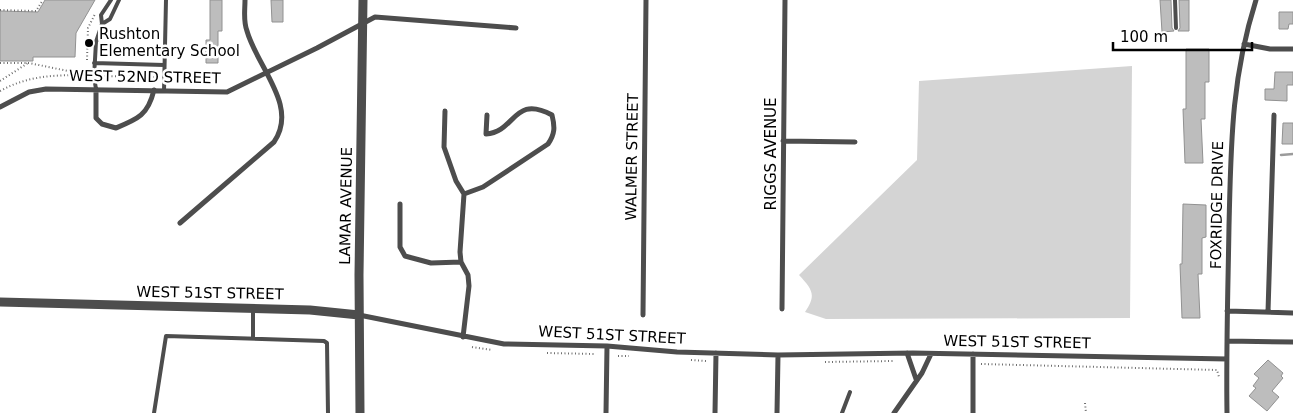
<svg xmlns="http://www.w3.org/2000/svg" width="1293" height="413" viewBox="0 0 1293 413" font-family="'DejaVu Sans',sans-serif">
  <style>
    .green { fill: #d4d4d4 }
    .lines { fill: none; stroke-linecap: round; stroke-linejoin: round }
    .stream { stroke: #9b9b9b; stroke-width: 2.5 }
    .building { fill: #bdbdbd; stroke: #919191 }
    .path { stroke: #6f6f6f; stroke-width: 2; stroke-dasharray: 1 2.5; stroke-linecap: butt }
    .service { stroke: #4d4d4d; stroke-width: 4 }
    .minor { stroke: #4d4d4d; stroke-width: 5 }
    .tertiary { stroke: #4d4d4d; stroke-width: 9 }
    .poi-dot { fill: #000; stroke: #fff; stroke-width: 2 }
    .labels { text-anchor: middle; dominant-baseline: central; stroke-width: 5; stroke-linejoin: round; paint-order: stroke }
    .poi-label { font-size: 15px; fill: #000; stroke: #fff; text-anchor: start }
    .street-label { font-size: 15px; fill: #000; stroke: #fff }
  </style>
  <rect width="100%" height="100%" fill="#fff"/>
  <!-- green -->
  <path class="green" d="M1132 66 1130 318 826 319 805 312C817 295 812 289 799 275L917 160 919 81Z"/>
  <g class="lines">
    <!-- stream -->
    <path class="stream" d="M1281 155 1293 154"/>
  </g>
  <!-- building -->
  <path class="building" d="M45 0H95L76 33 75 57H33V61H0V11L38 12Z
    M210 0H222V31H218V63H206V40H210Z
    M271 0H283V22H272Z
    M1160 0H1171L1172 28 1174 31 1162 32Z
    M1179 0H1189V31H1178L1180 28Z
    M1279 12H1293V24H1289L1288 29H1279Z
    M1186 49H1209V82H1205V119H1201L1203 163H1185L1183 109H1186Z
    M1275 72H1293V85H1287V101L1265 100V89H1274Z
    M1283 123H1293V144H1282Z
    M1183 204 1206 205V237L1202 238V274H1198L1200 318H1182L1180 264H1182Z
    M1268 360 1283 373 1281 376 1283 378 1272 391 1279 397 1267 411 1249 396 1256 388 1253 386 1259 378 1254 374Z"/>
  <g class="lines">
    <!-- path -->
    <path class="path" d="M0 10 36 11 43 0
      M87 60 88 28 95 14
      M0 63H29L73 72 75 75
      M101 76 159 77
      M0 81 28 63
      M0 91C29 75 56 75 89 75
      M472 347 492 350
      M547 353 595 354
      M618 356H629
      M691 360 706 361
      M825 362 893 361
      M981 364 1217 370 1219 377
      M1085 403 1086 413"/>
    <!-- service -->
    <path class="service" d="M1175 0 1176 28
      M102 24 101 15 111 0
      M94 63 164 65
      M96 89 94 77 96 42 102 24 110 19 119 0
      M164 91 166 0
      M253 338V308
      M154 413 166 336 324 341 327 343 328 413
      M842 413 850 392"/>
    <!-- minor -->
    <path class="minor" d="M1244 44 1270 49H1293
      M96 89V118L102 124 116 128C138 119 148 115 154 90
      M0 107 29 92 46 89 227 92 317 48 375 17 516 28
      M445 111 444 147 456 181 464 194 460 252 461 262 468 275 469 286 463 337
      M783 141 855 142
      M464 194 483 187 548 144C555 134 555 127 552 115 513 94 516 132 486 134L487 115
      M400 204V247L405 256 431 263 461 262
      M180 223 274 142C299 106 257 67 247 31 243 21 245 11 245 0
      M782 309 785 0
      M1227 311 1293 313
      M1268 312 1274 115
      M359 315 504 344 607 346 677 352 778 355 913 353 1227 359
      M643 315 646 0
      M1227 341 1293 342
      M907 353 916 379
      M606 413 607 346
      M715 413 716 353
      M777 413 778 355
      M894 413 922 373 931 354
      M973 413V354
      M1227 413C1226 351 1228 288 1229 226 1231 145 1231 79 1256 0"/>
    <!-- tertiary -->
    <path class="tertiary" d="M0 302 310 310 359 315
      M360 413 359 275 363 0"/>
  </g>
  <!-- markers -->
  <circle class="poi-dot" cx="89" cy="43" r="5"/>
  <g class="labels">
    <!-- poi labels -->
    <g class="poi-label">
      <text x="99" y="34">Rushton<tspan x="99" dy="17">Elementary School</tspan></text>
    </g>
    <!-- street labels -->
    <g class="street-label">
      <text transform="translate(145 77) rotate(1)">WEST 52ND STREET</text>
      <text transform="translate(771 154) rotate(-90)">RIGGS AVENUE</text>
      <text transform="translate(632 157) rotate(-89)">WALMER STREET</text>
      <text transform="translate(1217 205) rotate(-89)">FOXRIDGE DRIVE</text>
      <text transform="translate(346 206) rotate(-89)">LAMAR AVENUE</text>
      <text transform="translate(210 293) rotate(1)">WEST 51ST STREET</text>
      <text transform="translate(612 335) rotate(3)">WEST 51ST STREET</text>
      <text transform="translate(1017 342) rotate(1)">WEST 51ST STREET</text>
    </g>
  </g>
  <!-- scale -->
  <path d="M1113 42v8h139v-8" fill="none" stroke="#000000" stroke-width="2.5"/>
  <text x="1120" y="42" font-size="15" fill="#000000" stroke="#ffffff" stroke-width="4" paint-order="stroke">100 m</text>
</svg>
